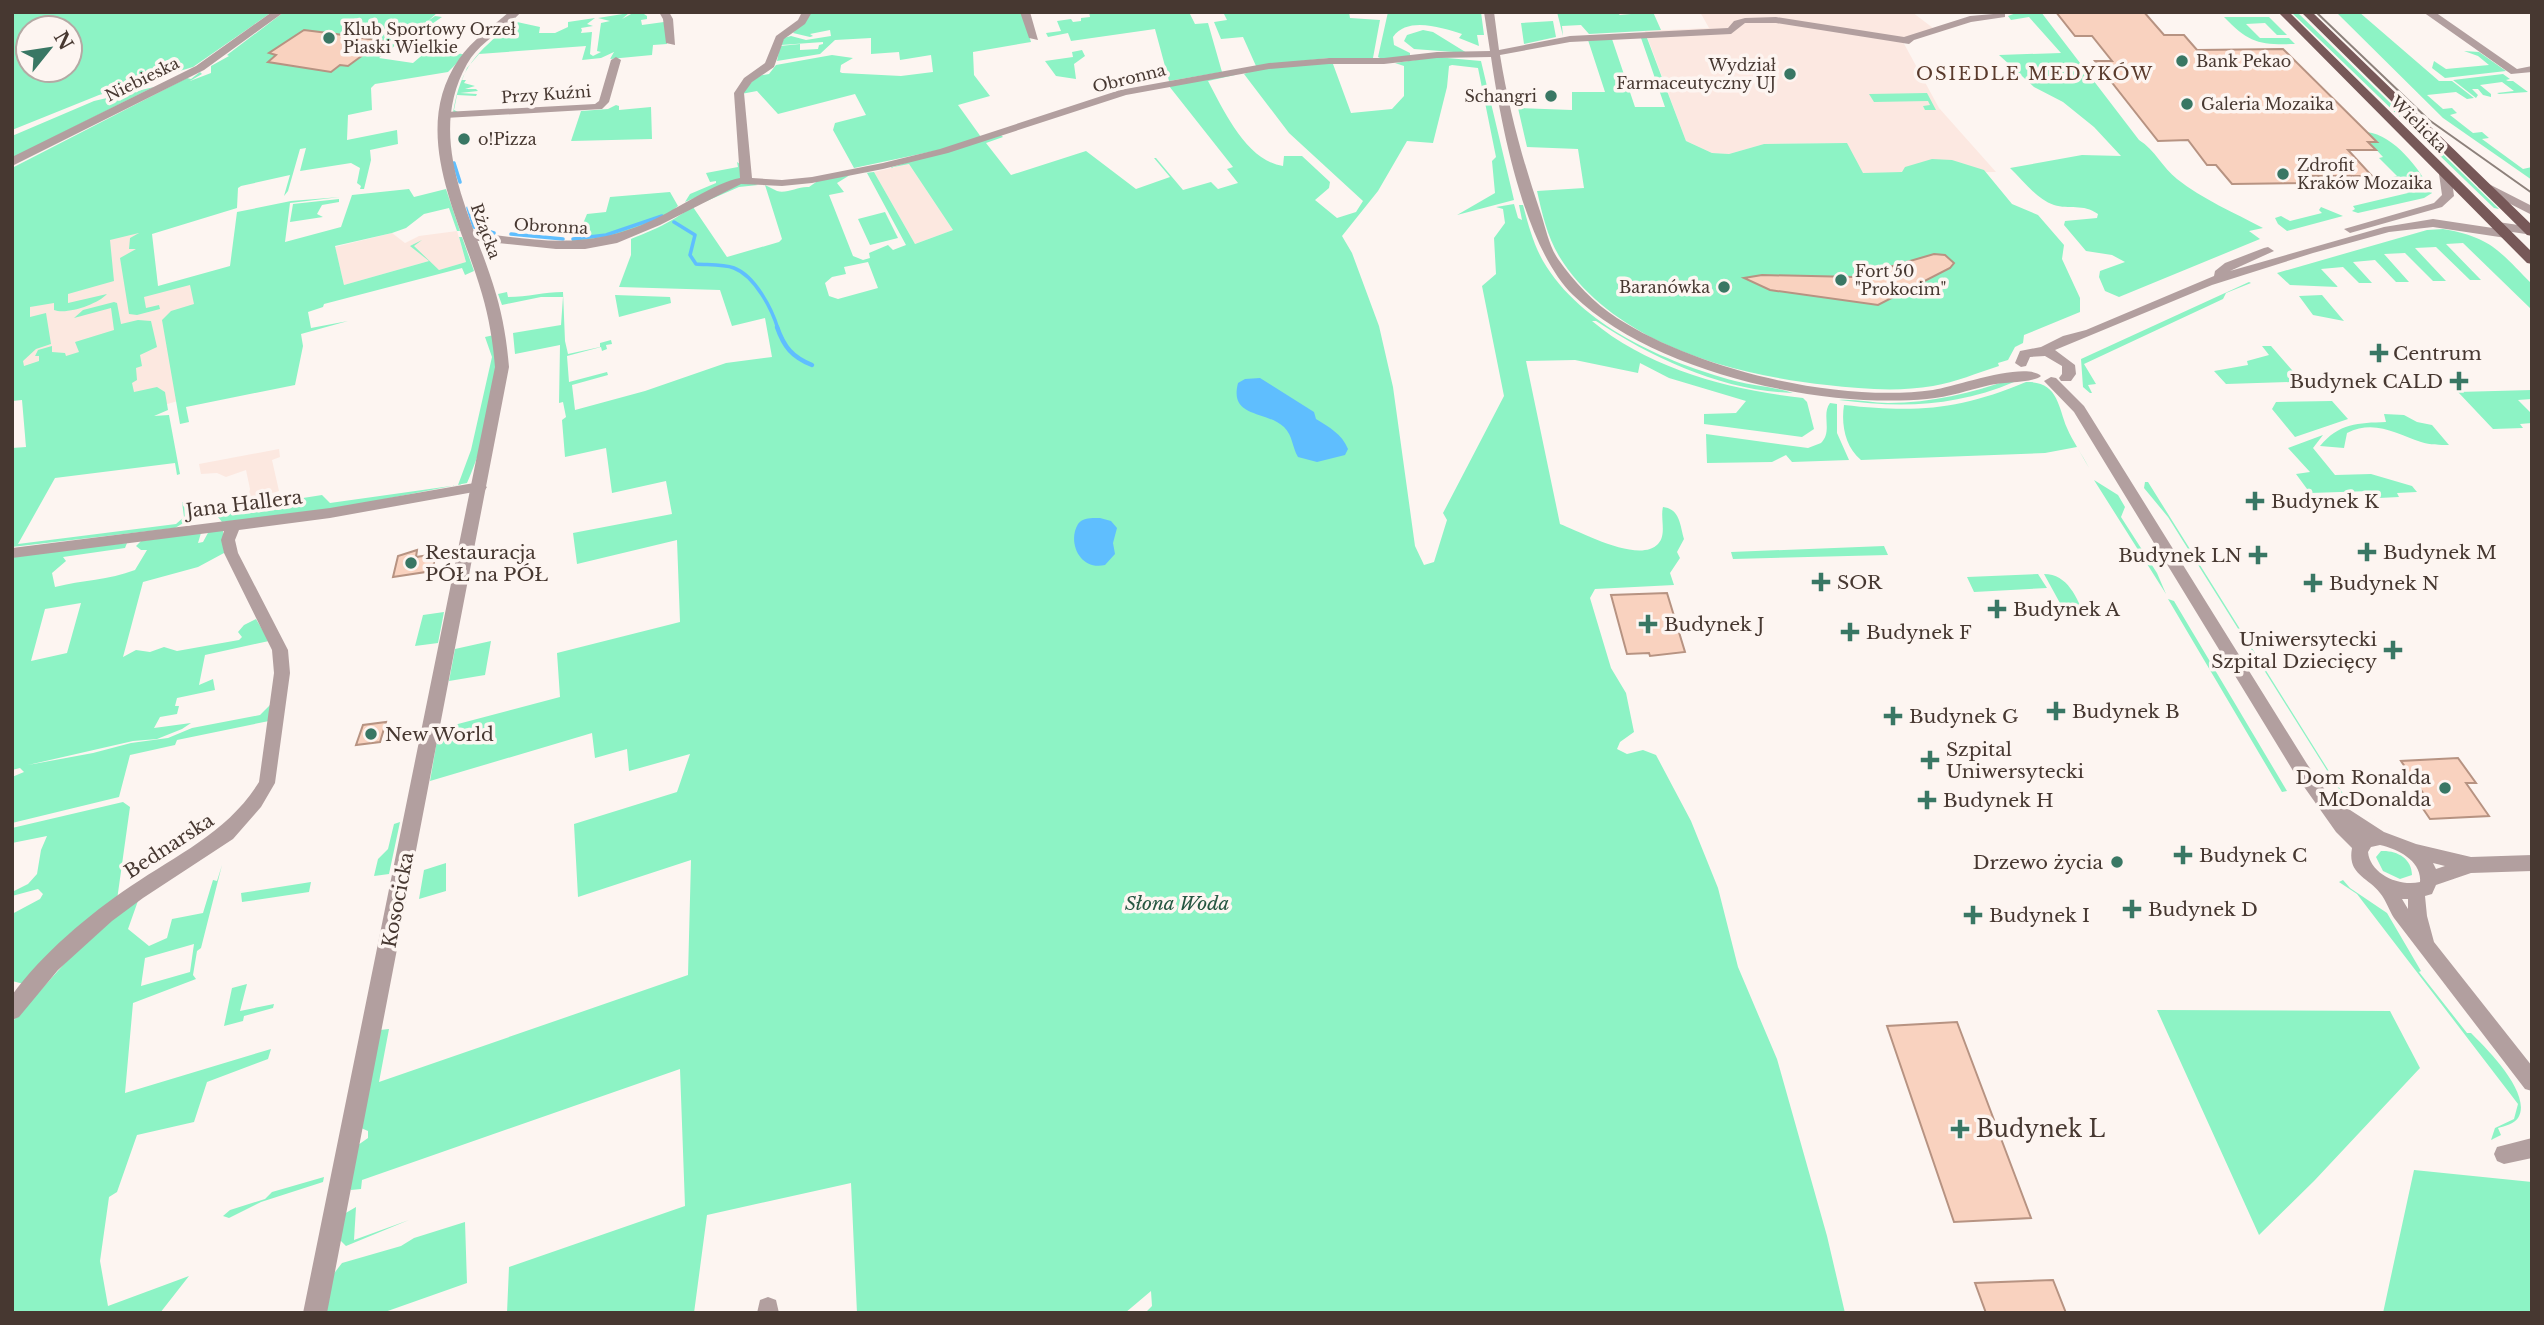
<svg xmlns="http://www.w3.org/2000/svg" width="2544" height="1325" viewBox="0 0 2544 1325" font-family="'Libre Baskerville',serif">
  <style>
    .industrial { fill: #fce8e0 }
    .education { fill: #fce8e1 }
    .green { fill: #8df3c5; fill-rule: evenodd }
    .water { fill: #5fbefe }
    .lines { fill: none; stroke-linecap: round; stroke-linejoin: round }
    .stream-far1 { stroke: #5fbefe; stroke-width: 3.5 }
    .stream { stroke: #5fbefe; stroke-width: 4.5 }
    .building { fill: #f9d2bf; stroke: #b79382; stroke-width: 2 }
    .minor { fill: #b29f9f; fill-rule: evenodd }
    .tertiary { fill: #b29f9f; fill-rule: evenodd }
    .primary { fill: #775858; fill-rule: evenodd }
    .tram { stroke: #8d817b; stroke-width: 2 }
    .poi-dot { fill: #397764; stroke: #fdf5f1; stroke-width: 2.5 }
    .labels { text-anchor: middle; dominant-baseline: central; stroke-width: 7; stroke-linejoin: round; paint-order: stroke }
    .far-poi-label { font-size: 16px; fill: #473831; stroke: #fdf5f1; text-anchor: start }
    .far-street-label { font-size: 16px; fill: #473831; stroke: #fdf5f1 }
    .far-neighbourhood-label { font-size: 18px; letter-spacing: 2px; fill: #593a2c; stroke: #fdf5f1 }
    .poi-label { font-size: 19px; fill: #473831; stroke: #fdf5f1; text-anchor: start }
    .street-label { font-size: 19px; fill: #473831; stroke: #fdf5f1 }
    .park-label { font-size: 19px; font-style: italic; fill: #255541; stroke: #fdf5f1 }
    .near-poi-label { font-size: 23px; fill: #473831; stroke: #fdf5f1; text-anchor: start }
  </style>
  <rect width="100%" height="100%" fill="#fdf5f1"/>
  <!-- industrial -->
  <path class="industrial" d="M909 164 953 230 915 244 874 172Z
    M146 220 151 234 158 287 212 272 240 382 26 447 16 271Z
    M457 231 466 262 439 270 429 261 344 285 335 247 392 233 405 243 419 236Z
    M279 449 280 457 272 460 279 491 252 499 248 498 250 489 246 470 226 477 217 473 201 474 199 464Z"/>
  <!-- education -->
  <path class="education" d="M1700 12H1912L1933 28 1902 40 1939 108 1996 172 1862 173 1846 143 1764 144 1729 154 1712 153 1686 141 1645 31 1709 28Z"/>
  <!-- green -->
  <path class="green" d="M12 12H272L193 67 99 95 12 130ZM28 28H70V70H28Z
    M284 12H438L428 21 435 16 442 17 426 28 419 27 379 58 413 63 433 46 465 55 448 72 375 84 371 88 372 110 348 115 347 140 397 130 398 144 370 150 371 160 364 189H360L361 186 357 183 360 168 351 163 300 171 306 148 300 149 288 191 284 196 290 175 241 186 238 188 237 208 152 234 158 286 230 266 237 212 291 201 340 197 290 203 285 242 341 227 352 195 409 189 414 197 446 189 460 231H457L449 208 424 214 406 228 392 233 335 246 344 285 429 261 410 246 422 240 414 246 439 270 466 262 459 237H462L474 271 465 275 462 268 324 304 323 307 308 312 311 328 348 321 301 334 303 346 295 385 186 407 189 422 180 424 162 320 171 311 194 304 190 285 144 297 146 308 159 305 160 309 137 315 129 314 120 258 136 249H129L130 238 139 233 110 240 114 281 68 294V303L107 294C98 304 67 315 54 310V303L30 307V317L46 313 51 344 36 349 23 361 24 366 39 361V356H35L38 350 52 346V352L65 353 66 356 79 352 75 342 114 330 111 308 74 318 83 310 114 302 117 303 121 324 138 320 151 321 157 347 140 355 142 366 136 368 137 380 132 383 134 392 157 387 165 392 168 410 154 416 169 415 180 474 177 475 175 463 55 478 18 544 176 524 184 517 182 502H184L185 522 175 528 12 547V448L26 447 22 400 12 401V168L187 78 191 79 200 72 202 74 190 81 211 73V66L229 56 227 55Z
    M641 12 647 16V19L641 20 642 25 664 22 667 44 653 45 652 55 610 59 614 52 601 58 582 60 586 46 479 54 467 68 462 80H466L464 83 475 86 465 89H476L478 91 460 93 477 94 476 96 457 95 454 110 458 112 453 113C461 64 477 54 511 23L517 22 540 27 539 33H555L568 27V22L595 18 587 24 593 26 581 28 582 30 590 29 582 30 581 33 592 32 590 54 593 56 601 52 597 51 601 23 610 21 598 18 629 13 622 19 633 13Z
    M809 12H1022L1031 42 973 52 974 75 990 96 958 105 981 137 953 147 854 168 833 130 835 123 866 115 855 94 778 114 757 91 741 94 757 76 769 74 776 65 832 55 853 58 841 65 840 72 842 73 901 76 933 72 931 55 900 60 899 52 871 54V38L835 40 820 54 777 61 780 46 800 44V50L818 49 819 45 823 44V42L781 45 784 38 791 36 806 40 831 36 830 30 810 34 813 36 810 37 793 33Z
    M1089 12H1189L1195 24 1208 23 1222 72 1169 81 1155 29 1071 41 1068 33 1048 37 1046 33 1061 31 1057 21 1071 19 1073 22 1081 21V18L1090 17Z
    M1223 12H1349L1350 18 1380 20 1373 58 1369 59 1328 58 1256 66 1243 37 1221 39 1214 22 1227 20Z
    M1388 12H1481L1484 35H1477L1479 46 1459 38 1462 34C1442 28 1408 16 1393 37L1394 45 1410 53V56L1382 59 1378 57Z
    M1557 12H1616L1620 15 1653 12 1661 30 1589 34 1581 25 1562 26 1563 36Z
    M2019 12H2041L2139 140C2155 150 2163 168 2177 179 2202 199 2235 213 2263 228L2249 231 2260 239 2119 297 2105 291 2099 277 2100 271 2125 262 2112 255 2086 251 2064 225 2065 221 2097 218 2098 214C2083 203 2069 210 2054 205 2036 199 2023 180 2010 168L2082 155 2121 156 2094 127 2063 102 2034 87 1999 55 2061 53 2029 17 2011 20 2008 16Z
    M2291 12H2297L2499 209 2494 208Z
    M2336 12H2359L2439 81H2452L2474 98 2467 99 2456 92 2427 95 2443 109 2452 108 2457 113 2450 115 2473 133 2482 132 2489 138 2482 139 2523 169 2532 167V180L2443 118Z
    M2224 17H2269L2287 35H2277L2265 23 2246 24 2260 38H2289L2295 44C2259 45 2249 43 2224 17Z
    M1553 21 1556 37 1524 44 1521 23Z
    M1423 30 1433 32 1467 53 1414 49 1404 41 1407 35Z
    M1641 38H1647L1686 141 1712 153 1729 154 1764 144 1847 143 1863 173 1902 172 1905 167 1932 159 1952 160 1984 170 2012 204 2038 215 2064 245 2062 259 2080 298V312L2024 335 2023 343 2015 347 2008 360 1998 363 1999 366C1977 373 1956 382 1933 386 1898 392 1862 389 1827 385 1733 375 1612 343 1559 256 1547 236 1542 213 1537 191L1584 188 1578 149 1527 147 1518 108 1572 110V92H1605L1588 40 1612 39 1635 107H1665Z
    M1082 50 1085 56 1074 64 1076 79 1056 76 1045 61 1073 57 1072 52Z
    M2464 51 2479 52 2506 71 2445 78 2432 68 2434 61 2446 69 2489 65 2478 56Z
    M1436 57 1481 61 1514 200 1457 215 1495 193 1492 161 1496 157 1478 68 1452 65 1449 66 1447 87 1433 143 1407 141 1378 191 1342 236 1352 253 1379 326 1393 387 1415 546 1424 565 1434 562 1447 520 1443 513 1504 396 1482 286 1496 274 1494 238 1505 223 1503 209 1496 207 1514 204 1518 218 1522 220 1519 205H1523C1528 224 1533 243 1543 261 1581 326 1665 362 1735 381 1754 386 1775 387 1793 393 1723 391 1654 359 1596 321H1592C1649 369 1730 390 1803 398L1807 402 1814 429 1802 437 1704 424V414L1736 413 1746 401 1669 378 1640 363 1638 373 1575 360 1526 361 1560 524C1581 532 1639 564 1658 544 1667 535 1660 518 1663 507 1680 509 1680 525 1684 539L1677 552 1680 558 1670 573 1674 585 1595 589 1590 598 1611 668 1626 693 1634 732 1620 742 1617 749 1627 754 1643 750 1656 755 1691 821 1718 888 1738 967 1777 1059 1827 1236 1845 1313H1145L1152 1306 1151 1291 1125 1313H857L851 1183 707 1215 694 1313H507L509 1267 685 1206 680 1069 362 1180 361 1189 351 1190 349 1187 358 1145 368 1138V1131L361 1128 380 1030 389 1029 379 1082 688 975 691 860 578 897 574 824 677 792 690 754 629 771 627 749 595 758 592 733 430 781 439 729 560 697 557 653 680 622 677 540 577 564 573 533 672 514 666 481 612 493 606 448 565 457 562 420 566 417 563 402 559 403 560 345 515 354 513 333 561 325 563 297H541L502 305 498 294 507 292 508 297C528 297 544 292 563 292L565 341 568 354 600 347V343L611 340 612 344 606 345 607 349 602 351 601 347 567 356 569 382 607 372 608 375 572 385 575 410 645 391 726 363 772 357 765 318 732 326 720 290 619 287 631 255V239C645 233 659 228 672 220 696 207 730 175 758 185L739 187 693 207 727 257 779 242 782 239 765 185C769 187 773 189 777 191 787 194 798 186 809 187L819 180 850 175 837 183 844 192 829 195 853 256 863 260 870 258 869 253 888 245 893 250 906 245 867 173H864L874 172 915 244 953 230 909 164 889 168 1000 134 1003 137 986 143 1011 175 1086 151 1136 189 1170 177 1154 158H1156L1183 190 1211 182 1218 189 1238 183 1227 169 1233 167 1169 86 1233 74 1235 75 1208 81C1224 111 1247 161 1283 166L1284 156H1302L1330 182 1329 188 1315 200 1337 218 1356 212 1363 201 1289 133 1244 74C1276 61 1323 60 1357 63L1333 64 1351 113 1392 109 1404 96V66L1395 63ZM868 262 878 288 838 299 829 296 825 283 832 277 846 274 844 267Z
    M2503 74 2510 79 2506 80 2508 81H2513L2528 92 2499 94 2497 93 2514 91 2502 82 2480 85 2491 94V97L2483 95 2478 89H2472L2478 95 2476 98 2453 80Z
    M154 87 12 158V136L94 101Z
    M1927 93 1936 110H1925L1923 106 1930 105 1928 101 1874 102 1869 94Z
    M616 105 619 106V110L651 107 652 139 571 141 581 111 608 109Z
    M2367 132C2394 135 2420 169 2432 193L2424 198 2358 213 2352 211 2355 209 2353 206 2408 193 2393 177 2397 176 2379 158 2383 157 2370 143 2378 142Z
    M737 162 740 164 744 177 685 202 690 194 716 183V181L710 182 706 173 738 167Z
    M670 192 678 206C649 231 608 238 572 241V238H577L587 214 606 212 610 197Z
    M339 199V202L322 205 317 214 323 217 290 222 293 204Z
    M2321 207 2343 216 2287 231 2278 224 2275 218 2281 216 2290 221 2322 213 2319 210Z
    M885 212 898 238 870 245 858 219Z
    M2443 229C2491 237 2499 251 2532 284V310L2463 243 2446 244 2481 280H2470L2436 247 2415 248 2446 281H2433L2405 253 2384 254 2409 282H2396L2375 260 2353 262 2372 283H2359L2343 267 2321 269 2338 287 2290 285 2277 273 2427 230Z
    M2249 282 2251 283 2226 293 2223 299 2084 364 2096 384 2088 385 2092 393H2090L2083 387 2081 359Z
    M615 295 670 297 671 303 619 317Z
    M2322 295 2344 321 2313 315 2299 296Z
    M494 335C501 379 485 443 467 483L329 510 222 522 218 517 220 511 322 495 330 503 458 485 471 450 492 357 485 337Z
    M2262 346H2271L2299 378 2291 382 2226 384 2214 371 2248 365 2247 361 2269 355Z
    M2012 379 2014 382C1955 407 1901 408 1839 400 1855 399 1872 403 1888 403 1932 403 1971 393 2012 379Z
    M2026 382C2058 381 2058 406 2067 428 2073 442 2082 454 2089 468L2077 447 2045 453 1861 460C1845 447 1841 424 1844 405 1916 413 1959 410 2026 382Z
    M2532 390V399L2518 400 2532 414V423L2520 424 2523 428 2493 429 2458 392Z
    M2332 401 2348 419 2295 437 2272 409 2276 402Z
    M1830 403 1837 404V433L1849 460 1792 462 1786 455 1772 462 1707 463 1706 434 1808 448 1821 443C1833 431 1821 415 1830 403Z
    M2384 414 2404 415 2417 422 2432 425 2449 445C2440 445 2430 445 2421 442 2396 434 2375 419 2347 433L2344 448 2320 446C2339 423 2358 423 2386 422Z
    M2323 435 2313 448 2335 475 2371 474 2412 486 2417 492 2397 493 2399 497 2379 498 2371 491 2310 493 2296 474 2310 472 2288 448Z
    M2094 480 2118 495 2125 507 2121 517 2157 573 2166 594Z
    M2145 482H2148L2352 808 2428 847 2350 807 2168 517 2144 488Z
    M223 530 224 553 198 567 143 582 123 657 136 650 150 652 164 647 177 651 239 640 242 637 238 632 244 625 256 619 269 641 205 655 199 685 213 679 215 690 177 698 175 706H179L177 714 160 717 154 728 191 723 182 729 157 739 133 741 28 765 93 753 131 743 168 738 192 728 260 715 270 705 269 721 177 740 175 745 130 755 119 797 12 823V777L24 772 20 768 12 770V555L127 543 125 548 63 557 66 561 52 573 55 587C82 580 109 580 135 570L147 550H141L136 546 141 541 201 533 198 543 203 542 209 531ZM81 603 67 653 31 661 45 609Z
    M1884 546 1888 555 1733 559 1731 552Z
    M2038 574 2047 588 1974 592 1967 577Z
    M2044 574C2068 574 2077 598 2085 617L2066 614Z
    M2168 599 2174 601 2287 791 2282 792Z
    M444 612 438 643 415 646 423 615Z
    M491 641 485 675 449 681 455 649Z
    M123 802 130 807 117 900 24 984 12 981V914L40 899 43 894 38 889 12 896V892L28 884 37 874 41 850 47 836 12 843V828Z
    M400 822 389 874 374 876 378 859 388 849 394 824Z
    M2381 851C2396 850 2412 858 2412 875L2400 879 2383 871 2376 857Z
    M446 863V891L419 899 424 870Z
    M222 865 201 948 197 951 193 975 196 979 133 1003 125 1093 271 1049 268 1059 207 1082 194 1122 137 1135 117 1192 109 1197 100 1261 108 1306 189 1276 160 1313H12V1022L92 933 139 898 128 929 149 946 167 938 172 919 203 913 213 880 217 881ZM194 944 190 972 141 986 145 958Z
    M2343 880 2350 888 2387 913 2421 971 2419 972 2467 1033H2471C2486 1048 2533 1094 2518 1118 2514 1124 2505 1126 2498 1128L2501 1135 2491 1140 2495 1128 2514 1119 2518 1104 2357 894 2339 882Z
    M311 882 309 892 242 902 241 893Z
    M247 984 240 1011 274 1004 273 1008 244 1016 243 1021 224 1026 232 988Z
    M2157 1010 2390 1011 2420 1068 2314 1181 2259 1235Z
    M2414 1170 2532 1182V1313H2383Z
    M324 1177 323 1182 261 1202 229 1218 223 1216 230 1210 265 1199 272 1192Z
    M356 1207 354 1240 409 1220 346 1246 339 1239 344 1214Z
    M465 1222 467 1283 382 1313H325L332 1276 342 1263 401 1246 414 1238Z"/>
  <!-- water -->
  <path class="water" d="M1245 379 1260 378 1314 412 1316 419C1329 427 1342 434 1348 449L1345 455 1317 462 1298 457C1292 447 1293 436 1284 427 1265 410 1229 418 1238 383Z
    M1100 518 1111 521 1117 528 1113 543 1115 554 1105 565C1080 571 1067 542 1078 524 1083 517 1093 518 1100 518Z"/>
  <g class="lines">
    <!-- stream-far1 -->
    <path class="stream-far1" d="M454 163 460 182
      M468 208 474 227 494 233
      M674 222 695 235 690 255 696 264C708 265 723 264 734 268 755 276 772 309 778 329
      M511 234 563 239
      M573 239 606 235 662 216"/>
    <!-- stream -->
    <path class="stream" d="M777 327C784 347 792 357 812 365"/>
  </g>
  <!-- building -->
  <path class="building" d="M2056 12H2144L2164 35H2184L2197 50 2283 49 2377 142H2368L2376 150H2348L2372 176H2300L2306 183 2232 184 2216 165H2207L2188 140 2158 141 2095 61H2112L2092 36H2075Z
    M304 30 336 34 382 41 348 66 340 65 331 72 268 62 276 55 269 53Z
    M1934 254 1945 255 1954 263 1950 268 1878 305 1770 290 1744 278 1762 275 1855 277Z
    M417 550 416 557 436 554 432 571 393 577 398 556Z
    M1667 593 1685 652 1650 656 1649 653 1627 654 1611 595Z
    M386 722 380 742 356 745 363 725Z
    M2458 758 2476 783H2466L2489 816 2430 819 2413 794 2423 793 2401 761Z
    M1957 1022 2031 1218 1954 1222 1887 1026Z
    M2053 1280 2066 1313H1986L1975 1283Z"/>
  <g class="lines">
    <!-- minor -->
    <path class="minor" d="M659 12H669L673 19 675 45 666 43 663 19Z
      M802 12H812L805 24 784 39 774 67 752 82 744 93 752 178 782 180 812 177 883 163 940 149 1120 90 1269 63 1329 58H1384L1437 52 1490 51 1484 12H1494L1499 50 1570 36 1728 28 1734 21 1745 18 1776 17 1904 37 1970 16 2005 13V17L1971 22 1914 40 1909 44 1776 23H1745L1731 34 1570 42 1500 55C1509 110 1523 162 1541 214 1546 229 1549 246 1558 259 1574 282 1594 303 1617 318 1698 370 1838 403 1933 390 1955 387 2025 361 2041 376 2033 383 2002 382 1990 385 1969 390 1949 397 1927 399 1820 409 1652 372 1573 295 1524 247 1501 125 1491 57L1437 58 1384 64H1329L1269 69 1126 95 948 153 883 169 812 183 782 186 741 184 660 225 617 243 585 249H556L469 240 463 236 469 232C540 240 585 251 653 220 677 209 716 182 740 178L734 93 744 78 765 63 776 36 798 20Z
      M1020 12H1030L1038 40 1029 38Z
      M2423 12H2435L2517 69 2532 66V72L2511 74Z
      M616 57 621 60 609 102 602 109 445 118 440 115 445 112 595 104 599 101 611 60Z
      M2445 171 2451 174 2454 196 2442 207 2350 233 2344 229 2434 203 2442 195 2439 174Z
      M2433 219 2506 230 2512 234 2506 238 2433 227 2389 232 2313 253 2212 285 2055 350 2075 365 2076 374 2071 381H2061L2059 378 2062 374V366L2045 356 2030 357 2026 366 2021 367 2015 363 2020 351 2041 347 2063 336 2086 330 2214 276 2215 271 2225 263 2264 248 2268 247 2274 251 2230 271 2384 227Z
      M2051 377 2056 378 2084 406 2307 764 2330 797 2384 832 2416 844 2471 857 2532 855V871L2471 873 2436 885 2432 894 2425 896 2427 916 2434 942 2532 1066V1091L2525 1089 2394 918C2389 910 2386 900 2380 893 2368 877 2347 875 2352 848L2336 832 2295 774 2074 412 2044 381ZM2380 845C2398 849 2422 861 2420 882 2399 887 2370 874 2368 852L2371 847ZM2433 863 2445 866 2436 869ZM2402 899H2408V909Z
      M480 482 487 487 485 490 330 518 239 530 235 540 238 553 288 650 290 673 275 783 261 807 233 839 143 898 112 921 58 970 19 1017 12 1020V995C43 953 88 915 131 886 178 854 228 832 259 782L274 673 272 650 224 553 221 540 224 531 12 558V548L330 508Z
      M2532 1138V1158L2504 1164 2497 1161 2494 1154 2497 1147Z
      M768 1297 776 1300 779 1313H757L760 1300Z"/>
    <!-- tertiary -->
    <path class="tertiary" d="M272 12H284L204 70 12 166V157L196 66Z
      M509 12H521C505 30 479 42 467 64 424 141 474 218 496 294 503 318 507 342 509 367L327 1313H303L495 367C493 342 489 318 482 294 461 220 408 133 459 59 472 40 492 27 509 12Z
      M2483 181 2532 206V215L2479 188 2477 185Z
      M2498 222 2532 227V235L2493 229V223Z"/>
    <!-- primary -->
    <path class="primary" d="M2278 12H2289L2532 252V264L2527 263Z
      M2301 12H2312L2532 225V236L2527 235Z"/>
    <!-- tram -->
    <path class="tram" d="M2316 12 2429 120 2532 193"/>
  </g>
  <!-- markers -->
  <g class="poi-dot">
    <circle cx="329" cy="38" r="7"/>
    <circle cx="2182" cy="61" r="7"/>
    <circle cx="1790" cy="74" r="7"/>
    <circle cx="1551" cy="96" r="7"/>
    <circle cx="2187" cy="104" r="7"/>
    <circle cx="464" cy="139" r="7"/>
    <circle cx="2283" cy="174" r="7"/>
    <circle cx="1841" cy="280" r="7"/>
    <circle cx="1724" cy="287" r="7"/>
    <path d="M2375.5 342.5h7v7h7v7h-7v7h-7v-7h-7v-7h7z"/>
    <path d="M2455.5 370.5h7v7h7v7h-7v7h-7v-7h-7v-7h7z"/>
    <path d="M2251.5 490.5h7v7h7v7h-7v7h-7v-7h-7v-7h7z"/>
    <path d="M2363.5 541.5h7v7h7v7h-7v7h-7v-7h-7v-7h7z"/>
    <path d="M2254.5 544.5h7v7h7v7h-7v7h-7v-7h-7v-7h7z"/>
    <circle cx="411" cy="563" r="7"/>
    <path d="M1817.5 571.5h7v7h7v7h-7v7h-7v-7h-7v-7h7z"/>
    <path d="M2309.5 572.5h7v7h7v7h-7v7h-7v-7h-7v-7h7z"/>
    <path d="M1993.5 598.5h7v7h7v7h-7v7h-7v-7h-7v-7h7z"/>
    <path d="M1644.5 613.5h7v7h7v7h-7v7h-7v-7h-7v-7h7z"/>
    <path d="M1846.5 621.5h7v7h7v7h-7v7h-7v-7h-7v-7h7z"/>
    <path d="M2389.5 639.5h7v7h7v7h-7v7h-7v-7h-7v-7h7z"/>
    <path d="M2052.5 700.5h7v7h7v7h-7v7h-7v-7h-7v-7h7z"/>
    <path d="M1889.5 705.5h7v7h7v7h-7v7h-7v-7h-7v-7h7z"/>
    <circle cx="371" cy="734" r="7"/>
    <path d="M1926.5 749.5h7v7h7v7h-7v7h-7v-7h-7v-7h7z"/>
    <circle cx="2445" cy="788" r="7"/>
    <path d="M1923.5 789.5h7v7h7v7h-7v7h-7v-7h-7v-7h7z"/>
    <path d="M2179.5 844.5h7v7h7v7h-7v7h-7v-7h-7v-7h7z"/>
    <circle cx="2117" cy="862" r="7"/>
    <path d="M2128.5 898.5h7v7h7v7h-7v7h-7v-7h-7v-7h7z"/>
    <path d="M1969.5 904.5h7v7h7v7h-7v7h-7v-7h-7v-7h7z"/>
    <path d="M1956.5 1118.5h7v7h7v7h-7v7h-7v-7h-7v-7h7z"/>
  </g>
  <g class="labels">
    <!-- far-poi labels -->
    <g class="far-poi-label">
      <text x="343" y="29">Klub Sportowy Orzeł<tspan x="343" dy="18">Piaski Wielkie</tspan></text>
      <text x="2196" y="61">Bank Pekao</text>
      <text x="1776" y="65" text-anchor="end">Wydział<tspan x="1776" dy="18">Farmaceutyczny UJ</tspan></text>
      <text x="1537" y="96" text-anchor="end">Schangri</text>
      <text x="2201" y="104">Galeria Mozaika</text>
      <text x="478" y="139">o!Pizza</text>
      <text x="2297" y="165">Zdrofit<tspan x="2297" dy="18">Kraków Mozaika</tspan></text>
      <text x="1855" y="271">Fort 50<tspan x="1855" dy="18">"Prokocim"</tspan></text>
      <text x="1710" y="287" text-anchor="end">Baranówka</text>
    </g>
    <!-- far-street labels -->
    <g class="far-street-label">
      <text transform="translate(1129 78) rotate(-14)">Obronna</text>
      <text transform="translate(142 79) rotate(-26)">Niebieska</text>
      <text transform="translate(546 94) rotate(-4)">Przy Kuźni</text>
      <text transform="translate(2419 124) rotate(45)">Wielicka</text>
      <text transform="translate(551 226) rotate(3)">Obronna</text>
      <text transform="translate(486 231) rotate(70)">Rżącka</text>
    </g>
    <!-- far-neighbourhood labels -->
    <g class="far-neighbourhood-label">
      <text x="2035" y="74">OSIEDLE MEDYKÓW</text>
    </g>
    <!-- poi labels -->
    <g class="poi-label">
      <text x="2393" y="353">Centrum</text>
      <text x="2443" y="381" text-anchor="end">Budynek CALD</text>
      <text x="2271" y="501">Budynek K</text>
      <text x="425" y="552">Restauracja<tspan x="425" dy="22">PÓŁ na PÓŁ</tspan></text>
      <text x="2383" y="552">Budynek M</text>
      <text x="2242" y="555" text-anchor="end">Budynek LN</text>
      <text x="1837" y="582">SOR</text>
      <text x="2329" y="583">Budynek N</text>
      <text x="2013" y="609">Budynek A</text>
      <text x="1664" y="624">Budynek J</text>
      <text x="1866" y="632">Budynek F</text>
      <text x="2377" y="639" text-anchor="end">Uniwersytecki<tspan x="2377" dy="22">Szpital Dziecięcy</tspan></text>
      <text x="2072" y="711">Budynek B</text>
      <text x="1909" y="716">Budynek G</text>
      <text x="385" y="734">New World</text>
      <text x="1946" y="749">Szpital<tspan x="1946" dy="22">Uniwersytecki</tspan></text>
      <text x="2431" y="777" text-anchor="end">Dom Ronalda<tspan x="2431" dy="22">McDonalda</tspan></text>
      <text x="1943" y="800">Budynek H</text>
      <text x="2199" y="855">Budynek C</text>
      <text x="2103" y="862" text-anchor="end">Drzewo życia</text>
      <text x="2148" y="909">Budynek D</text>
      <text x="1989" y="915">Budynek I</text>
    </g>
    <!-- street labels -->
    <g class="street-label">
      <text transform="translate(244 504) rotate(-7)">Jana Hallera</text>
      <text transform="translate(169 846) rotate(-33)">Bednarska</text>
      <text transform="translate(398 900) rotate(-79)">Kosocicka</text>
    </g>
    <!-- park labels -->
    <g class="park-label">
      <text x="1177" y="903">Słona Woda</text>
    </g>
    <!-- near-poi labels -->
    <g class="near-poi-label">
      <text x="1976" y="1129">Budynek L</text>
    </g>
  </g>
  <!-- border -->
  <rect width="2544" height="1325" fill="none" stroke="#473831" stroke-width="28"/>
  <!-- north arrow -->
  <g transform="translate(49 49) rotate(60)"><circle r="33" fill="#fdf5f1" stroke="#b4a9a4" stroke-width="2"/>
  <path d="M0-5L12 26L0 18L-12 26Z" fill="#397764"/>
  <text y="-10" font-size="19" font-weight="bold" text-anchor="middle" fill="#473831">N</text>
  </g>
</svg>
